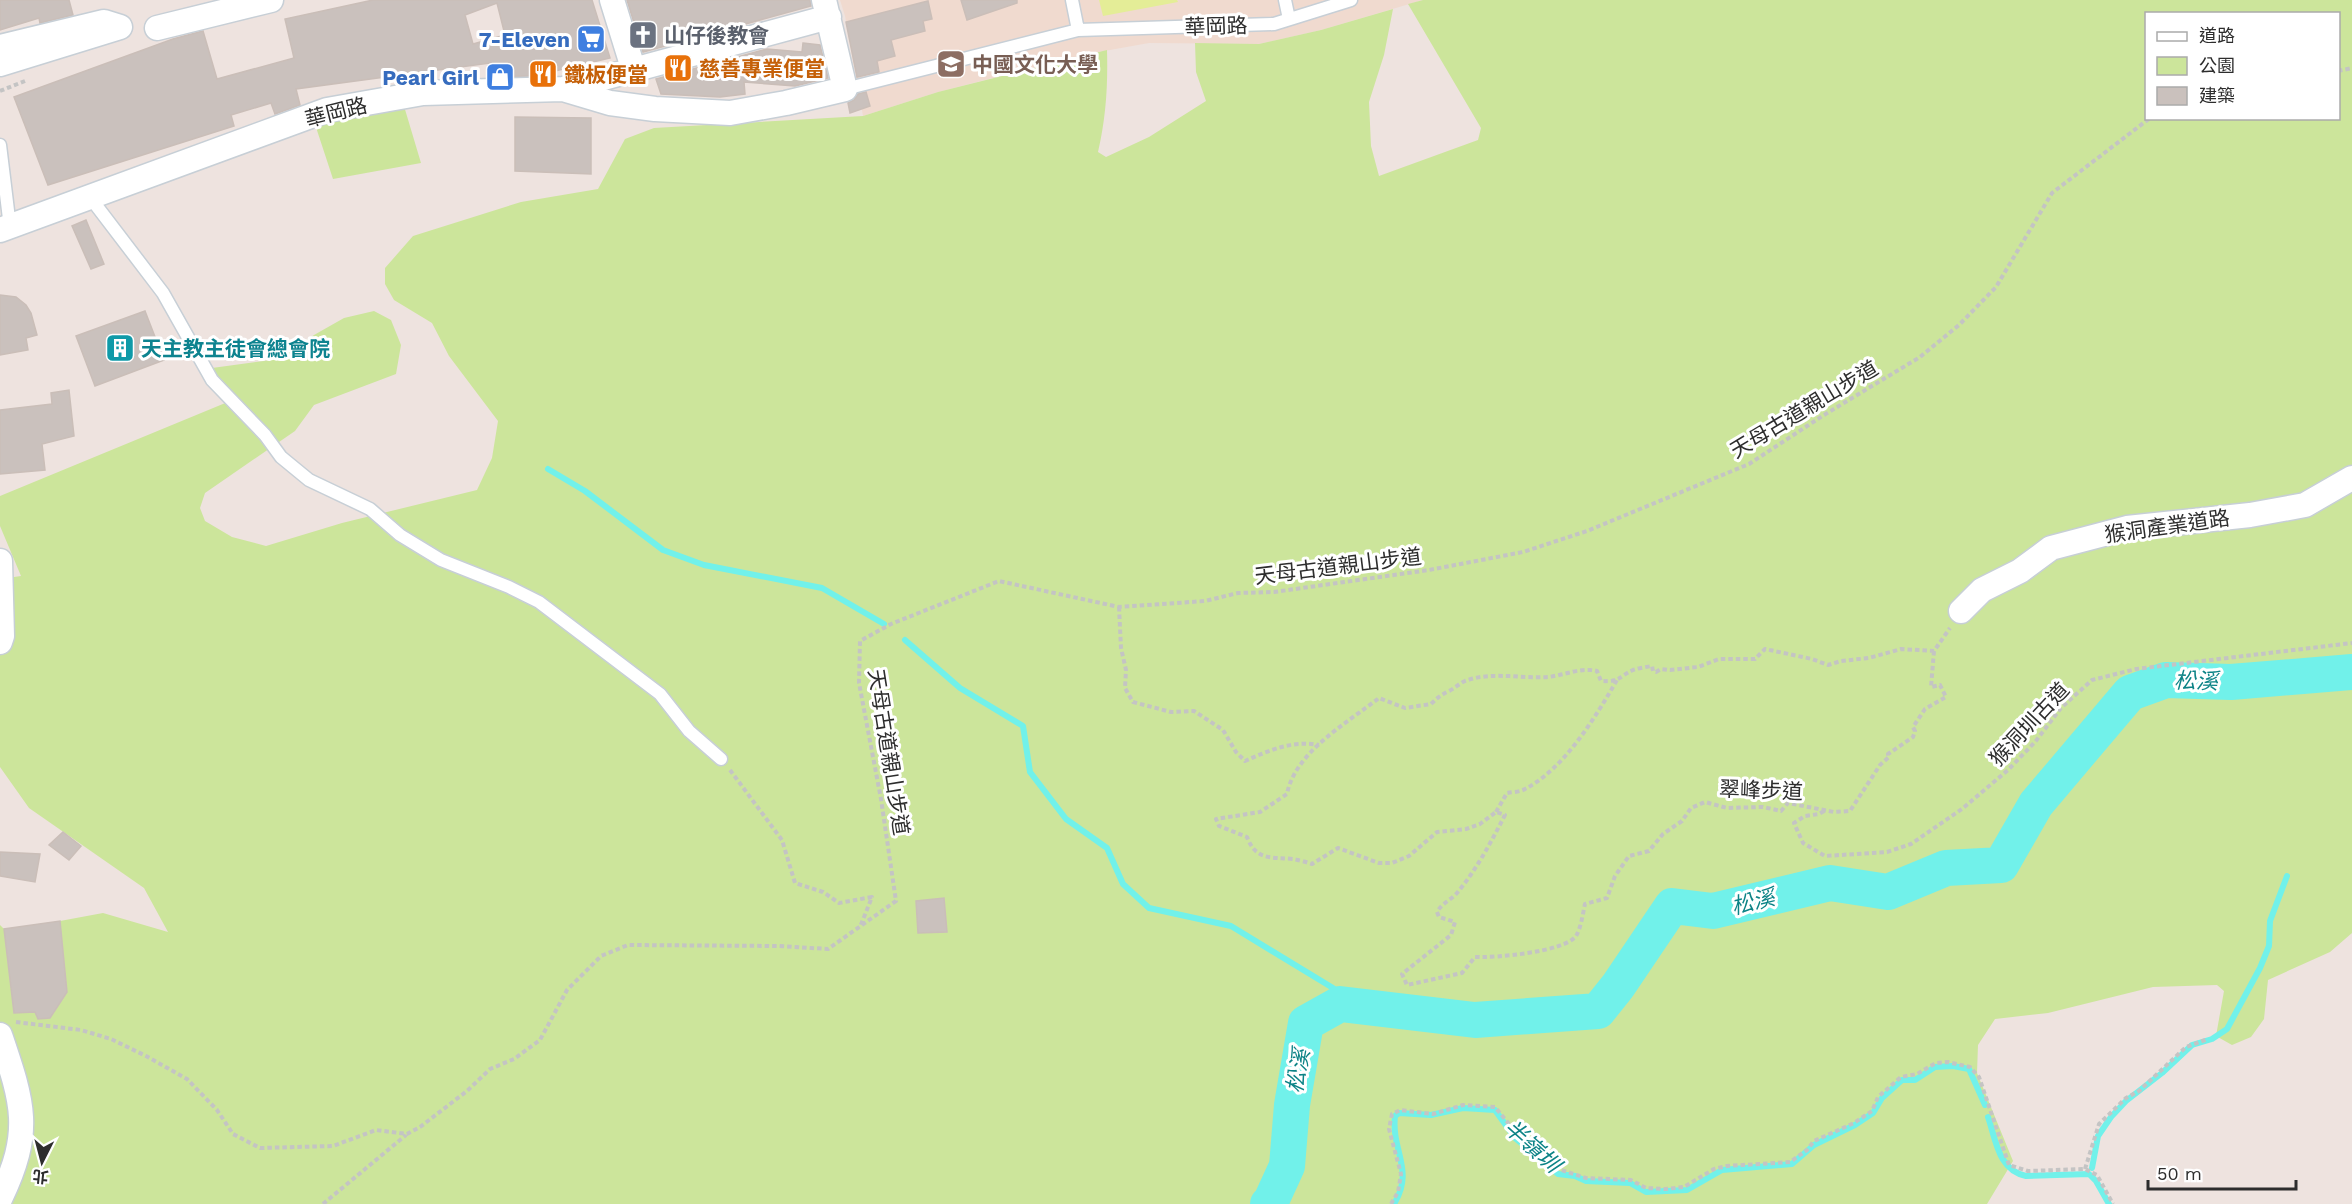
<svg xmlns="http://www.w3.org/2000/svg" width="2352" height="1204" viewBox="0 0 2352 1204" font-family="'Work Sans','Noto Sans TC',sans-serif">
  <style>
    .education { fill: #f0dacf }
    .green { fill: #cce59b; fill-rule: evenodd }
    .pitch { fill: #e4ed97 }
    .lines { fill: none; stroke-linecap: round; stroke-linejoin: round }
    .stream { stroke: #71f1ea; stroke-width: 6 }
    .river { stroke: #71f1ea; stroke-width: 36 }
    .building { fill: #cac1bd; stroke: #cabeb8; stroke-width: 1.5; fill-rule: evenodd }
    .lane-casing { stroke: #c7cfd6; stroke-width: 15 }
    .street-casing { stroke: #c7cfd6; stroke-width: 27 }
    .path { stroke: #c4c4c4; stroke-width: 4; stroke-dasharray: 4.5 3; stroke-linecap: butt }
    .lane { stroke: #fff; stroke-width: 12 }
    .street { stroke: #fff; stroke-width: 24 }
    .labels { text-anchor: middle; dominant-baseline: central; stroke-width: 6; stroke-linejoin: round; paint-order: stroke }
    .street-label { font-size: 21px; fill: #2d2d2d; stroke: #fff }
    .worship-label { font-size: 21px; font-weight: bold; fill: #5b616d; stroke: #fff; text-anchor: start }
    .shop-label { font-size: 21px; font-weight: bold; fill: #366cbe; stroke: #fff; text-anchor: end }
    .education-label { font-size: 21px; font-weight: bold; fill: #785e54; stroke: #fff; text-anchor: start }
    .food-label { font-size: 21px; font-weight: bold; fill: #c56008; stroke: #fff; text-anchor: start }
    .culture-label { font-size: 21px; font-weight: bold; fill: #0d838f; stroke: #fff; text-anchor: start }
    .water-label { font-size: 22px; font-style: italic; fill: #0c8386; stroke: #fff }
  </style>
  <rect width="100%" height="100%" fill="#eee3df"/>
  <!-- education -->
  <path class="education" d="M840 0H1423L1321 30 1259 44 1149 43 1082 55 938 92 863 116 845 16Z"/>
  <!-- green -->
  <path class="green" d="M1423 0H2352V933L2330 952 2268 980 2264 1019 2251 1037 2232 1045 2216 1036 2224 991 2217 985 2153 987 2048 1013 1995 1019 1978 1045 1977 1073 2013 1161 1987 1204H0V925L4 929 14 1013 35 1012 38 1019 50 1018 67 992 60 921 103 913 168 932 144 888 29 808 0 767V579L21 576 0 526V496L235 399 212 368 279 359 314 335 344 318 374 311 391 320 401 345 396 374 314 405 295 431 205 493 200 508 205 521 232 537 266 546 342 523 477 490 492 458 498 421 449 356 432 323 394 300 385 284V268L413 236 521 202 598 189 625 139 654 128 863 116 938 92 1107 50C1108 85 1106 118 1098 152L1106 157 1149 137 1206 101 1196 72 1195 43 1259 44 1321 30 1393 9 1384 55 1369 102 1371 146 1379 176 1478 140 1481 128 1408 4ZM2146 14H2338V118H2146Z
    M398 86 421 163 333 179 308 103Z"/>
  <!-- pitch -->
  <path class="pitch" d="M1099 0H1177L1178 2 1103 16Z"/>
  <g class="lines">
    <!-- stream -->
    <path class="stream" d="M548 469 585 491 663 550 704 565 822 588 884 624
      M905 640 960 688 1023 726 1030 772 1066 819 1107 848 1123 884 1149 908 1231 926 1333 988 1340 1004
      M1988 1117C1996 1140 1998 1170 2026 1176L2089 1174 2096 1181 2109 1204
      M2092 1168 2098 1136 2111 1117 2126 1101 2162 1073 2192 1045 2212 1039 2227 1029 2260 968 2269 946 2270 921 2287 876
      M1394 1204C1415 1170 1391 1151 1395 1116L1399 1113 1431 1115 1463 1108 1495 1110 1515 1138 1558 1174 1575 1176 1586 1181 1630 1183 1646 1192 1687 1190 1722 1170 1792 1164 1814 1145 1855 1125 1873 1113 1882 1098 1902 1080H1915L1935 1067 1953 1066 1969 1069 1985 1105"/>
    <!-- river -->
    <path class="river" d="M1268 1204 1271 1201 1287 1166 1292 1105 1306 1023 1340 1004 1475 1020 1598 1011 1618 986 1672 906 1713 911 1830 883 1888 892 1946 868 2001 865 2036 804 2130 693 2166 680 2231 682 2352 672"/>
  </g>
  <!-- building -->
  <path class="building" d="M0 0H69L73 15 40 23 39 18 0 30Z
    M373 0H592L610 58 534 76 492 77 490 63 296 89 300 105 275 114 271 103 231 115 234 126 48 185 14 97 173 39 203 31 217 79 294 58 285 19ZM497 3 505 35 473 44 465 15Z
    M627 0H810L811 6 643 52Z
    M961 0H1017V3L967 20Z
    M928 1 932 19 923 21 925 31 891 40 895 56 877 61 879 72 857 77 846 22Z
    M803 43 820 45 828 78 795 86 744 82 745 94 720 97 661 94 656 79 767 49 802 52Z
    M866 92 870 106 850 113 848 103 854 100 858 94Z
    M515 117 591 118V174L515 171Z
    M86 220 104 264 91 269 72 226Z
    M0 295 16 297 26 305 31 313 37 335 26 338 28 350 0 355Z
    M145 311 164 360 95 386 76 336Z
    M69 390 74 436 42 444 45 470 0 474V410L52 404 51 393Z
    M63 832 81 846 69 860 49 845Z
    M0 852 40 854 35 882 0 876Z
    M944 898 947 932 918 933 916 901Z
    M60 921 67 992 50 1018 38 1019 35 1012 14 1013 4 929Z"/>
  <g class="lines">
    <!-- lane casing -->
    <g class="lane-casing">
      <path id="lane" d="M1072 0 1078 30
        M1285 0 1289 19
        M845 89 1078 30 1274 24 1351 0
        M0 145 10 227
        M89 196 163 293 212 380 265 435 281 457 309 480 370 509 400 535 441 560 509 587 539 602 660 694 689 731 721 759"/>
    </g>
    <!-- street casing -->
    <g class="street-casing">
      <path id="street" d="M612 0 633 68
        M157 28 271 0
        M0 47 104 22 120 27 0 64
        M563 89 829 17
        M0 230 327 110 423 93 563 89 610 103 655 109 730 113 786 103 845 89 824 0
        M0 561 2 636 0 642
        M1961 611 1982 590 2020 571 2051 548 2127 528 2250 515 2305 505 2352 478
        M0 1035C23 1103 33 1131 0 1199"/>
    </g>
    <!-- path -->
    <path class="path" d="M2338 71 2352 68
      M0 91 25 81
      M1119 607 1121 648 1126 670 1125 688 1133 702 1171 712 1194 711 1223 730 1236 752 1245 761C1270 750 1293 740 1319 745
      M1934 651 1931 687 1940 685 1946 697 1925 709 1913 727 1915 731 1913 737 1888 754 1889 757 1880 765 1850 811 1834 812 1788 803 1781 811 1763 807 1727 808 1705 802 1691 808 1682 821 1663 834 1649 851 1629 856 1615 876 1607 898 1585 904C1583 913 1581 928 1576 936 1564 952 1495 958 1475 957L1462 973 1407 985 1402 974 1451 935 1455 922 1439 917 1437 912C1442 903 1451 900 1457 893 1477 869 1491 842 1505 815L1496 812 1480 824 1466 829 1437 832 1409 856 1392 863H1379L1338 848 1312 864C1306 862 1299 860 1293 859 1272 857 1256 861 1247 837L1219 826 1216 819 1260 812 1287 794C1295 752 1347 723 1379 698L1405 708 1431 704C1438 697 1441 695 1449 691 1455 688 1460 683 1465 681 1492 671 1521 679 1548 677 1565 675 1581 667 1597 671L1601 681C1621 682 1618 677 1633 670 1639 668 1646 667 1652 666L1653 671 1656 672 1661 669 1670 670 1698 667 1719 659H1755L1765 649 1812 659 1828 665 1841 661 1869 658 1901 649 1934 651 1950 628
      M730 770 782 840 795 883 823 892 839 903 872 897 860 927
      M1824 811 1819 814 1805 816 1794 823 1803 843 1825 856 1887 852 1911 844 1962 809 2008 770 2035 742 2061 708 2092 680 2136 669 2352 643
      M1496 812 1507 793C1512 792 1520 792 1525 789 1564 769 1595 718 1617 680
      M16 1022 81 1030 111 1039 146 1056 187 1079 217 1110 233 1134 260 1148 333 1146 376 1130 407 1134 420 1127 467 1091 490 1069 514 1059 540 1040 567 990 601 956 628 945 779 946 828 949 896 901 881 799 859 683 860 641 891 624 999 581 1119 607 1205 601 1238 593 1274 592 1429 570 1523 552 1587 531 1749 464 1824 415 1920 357 1959 325 1996 287 2052 193 2150 118
      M2085 1169 2099 1124 2126 1098 2139 1091 2186 1047 2208 1039
      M323 1204 406 1135
      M1391 1204 1398 1192 1401 1174 1389 1129 1392 1114 1400 1110 1433 1114 1463 1105 1495 1107 1513 1129 1555 1168 1586 1178 1631 1180 1646 1188 1665 1189 1684 1187 1714 1169 1727 1166 1790 1162 1807 1150 1814 1141 1854 1123 1872 1111 1878 1097 1901 1077 1917 1074 1936 1063 1948 1062 1970 1067 1979 1077 2009 1165 2028 1171 2085 1169 2097 1175 2113 1204"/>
    <!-- lane -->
    <use href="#lane" class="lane"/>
    <!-- street -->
    <use href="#street" class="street"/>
  </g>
  <!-- icons -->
  <defs>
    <g id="church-square" transform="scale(1.5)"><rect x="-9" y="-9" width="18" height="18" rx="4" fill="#6b7280" stroke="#fff"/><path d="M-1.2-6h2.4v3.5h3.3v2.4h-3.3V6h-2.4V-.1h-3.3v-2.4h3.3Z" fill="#fff"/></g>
    <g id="supermarket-square" transform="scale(1.5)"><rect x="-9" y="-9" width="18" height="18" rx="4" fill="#3f7fe0" stroke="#fff"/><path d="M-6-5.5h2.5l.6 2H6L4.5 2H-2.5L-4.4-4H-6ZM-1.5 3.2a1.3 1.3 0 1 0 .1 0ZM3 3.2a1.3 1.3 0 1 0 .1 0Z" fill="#fff"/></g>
    <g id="university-square" transform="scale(1.5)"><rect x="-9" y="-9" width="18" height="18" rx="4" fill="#8d6e63" stroke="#fff"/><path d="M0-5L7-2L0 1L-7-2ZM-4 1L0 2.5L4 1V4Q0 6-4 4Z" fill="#fff"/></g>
    <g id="restaurant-square" transform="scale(1.5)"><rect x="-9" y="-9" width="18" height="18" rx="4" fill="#e8710a" stroke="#fff"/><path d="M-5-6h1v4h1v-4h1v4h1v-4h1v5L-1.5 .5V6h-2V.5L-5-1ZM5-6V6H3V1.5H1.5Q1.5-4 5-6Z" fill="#fff"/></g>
    <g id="shop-square" transform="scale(1.5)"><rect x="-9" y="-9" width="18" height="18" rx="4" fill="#3f7fe0" stroke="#fff"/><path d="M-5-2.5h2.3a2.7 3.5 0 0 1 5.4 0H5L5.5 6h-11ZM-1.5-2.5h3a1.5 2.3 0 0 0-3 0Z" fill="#fff"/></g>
    <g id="building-square" transform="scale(1.5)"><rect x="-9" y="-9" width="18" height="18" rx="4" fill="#0f9aa8" stroke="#fff"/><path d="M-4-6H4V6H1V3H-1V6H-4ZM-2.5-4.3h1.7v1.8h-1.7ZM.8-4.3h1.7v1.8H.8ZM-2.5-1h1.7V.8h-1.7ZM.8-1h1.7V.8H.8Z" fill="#fff"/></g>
  </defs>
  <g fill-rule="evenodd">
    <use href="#church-square" x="643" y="35"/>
    <use href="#supermarket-square" x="591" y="39"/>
    <use href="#university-square" x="951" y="64"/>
    <use href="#restaurant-square" x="678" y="68"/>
    <use href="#restaurant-square" x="543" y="74"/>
    <use href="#shop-square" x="500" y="77"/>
    <use href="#building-square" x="120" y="348"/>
  </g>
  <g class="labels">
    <!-- street labels -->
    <g class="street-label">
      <text transform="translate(1216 26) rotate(-2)">華岡路</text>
      <text transform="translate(336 112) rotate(-14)">華岡路</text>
      <text transform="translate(1804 409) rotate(-31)">天母古道親山步道</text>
      <text transform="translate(2167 526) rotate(-8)">猴洞產業道路</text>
      <text transform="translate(1338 566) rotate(-7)">天母古道親山步道</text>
      <text transform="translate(2029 724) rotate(-47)">猴洞圳古道</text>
      <text transform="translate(889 752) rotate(81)">天母古道親山步道</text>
      <text transform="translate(1761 790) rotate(2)">翠峰步道</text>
    </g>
    <!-- worship labels -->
    <g class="worship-label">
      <text x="664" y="35">山仔後教會</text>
    </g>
    <!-- shop labels -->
    <g class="shop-label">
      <text x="570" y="39">7-Eleven</text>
      <text x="479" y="77">Pearl Girl</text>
    </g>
    <!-- education labels -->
    <g class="education-label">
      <text x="972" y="64">中國文化大學</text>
    </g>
    <!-- food labels -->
    <g class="food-label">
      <text x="699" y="68">慈善專業便當</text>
      <text x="564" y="74">鐵板便當</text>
    </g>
    <!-- culture labels -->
    <g class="culture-label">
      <text x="141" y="348">天主教主徒會總會院</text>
    </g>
    <!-- water labels -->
    <g class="water-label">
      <text transform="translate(2196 681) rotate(1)">松溪</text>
      <text transform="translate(1753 902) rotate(-14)">松溪</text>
      <text transform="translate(1298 1071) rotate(-80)">松溪</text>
      <text transform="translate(1532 1146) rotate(42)">半嶺圳</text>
    </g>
  </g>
  <!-- legend -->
  <rect x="2145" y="12" width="195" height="108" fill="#ffffff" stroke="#ababab" stroke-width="1.5"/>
  <rect x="2157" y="32" width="30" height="9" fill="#ffffff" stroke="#ababab" stroke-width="1.5"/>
  <text x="2199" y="42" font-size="18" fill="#2d2d2d">道路</text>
  <rect x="2157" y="57" width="30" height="18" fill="#cce59b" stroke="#ababab" stroke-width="1.5"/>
  <text x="2199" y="72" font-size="18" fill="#2d2d2d">公園</text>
  <rect x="2157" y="87" width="30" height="18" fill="#cac1bd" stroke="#ababab" stroke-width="1.5"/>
  <text x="2199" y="102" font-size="18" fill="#2d2d2d">建築</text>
  <!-- north arrow -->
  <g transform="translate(42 1162) rotate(186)" stroke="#ffffff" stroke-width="4.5" paint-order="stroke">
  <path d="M0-4.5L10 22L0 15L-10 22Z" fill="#2d2d2d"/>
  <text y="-9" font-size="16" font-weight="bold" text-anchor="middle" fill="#2d2d2d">北</text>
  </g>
  <!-- scale -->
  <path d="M2148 1180v9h148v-9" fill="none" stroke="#2d2d2d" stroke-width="3"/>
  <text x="2157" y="1180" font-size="18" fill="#2d2d2d" stroke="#ffffff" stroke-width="4.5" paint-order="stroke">50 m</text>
</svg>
